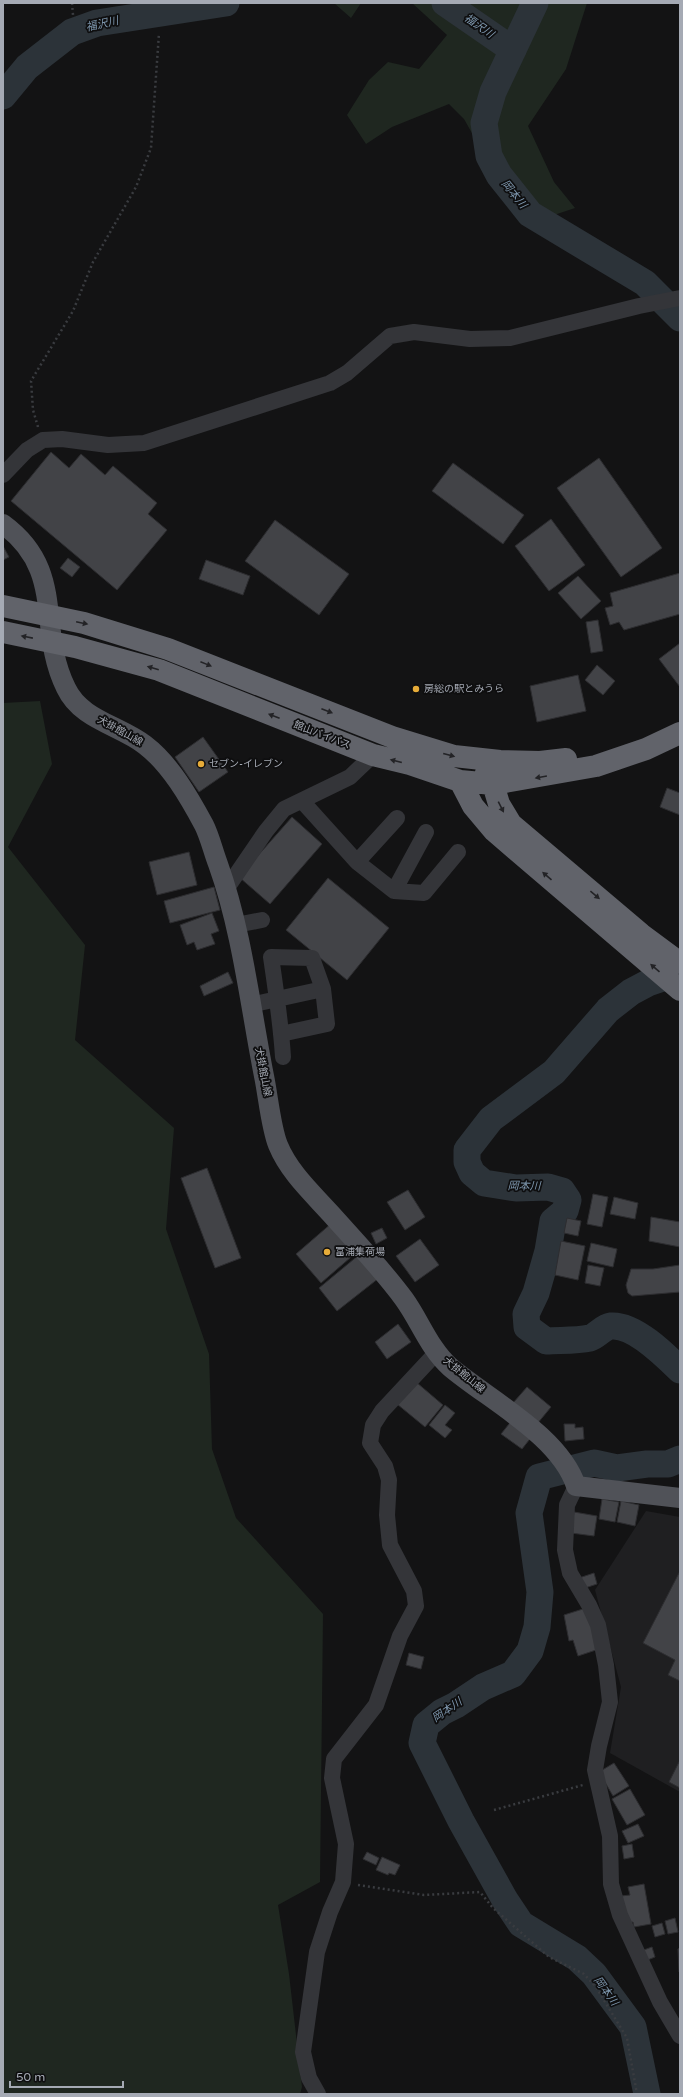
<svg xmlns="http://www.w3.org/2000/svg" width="683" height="2097" viewBox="0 0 683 2097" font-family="'Varela Round','Noto Sans JP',sans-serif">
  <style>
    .built { fill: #1f1f21 }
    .green { fill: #1f2720 }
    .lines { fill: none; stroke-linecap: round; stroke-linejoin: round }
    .river { stroke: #2c3339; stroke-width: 27 }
    .building { fill: #424347; stroke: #2d2d30 }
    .path { stroke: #3a3c40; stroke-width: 2.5; stroke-dasharray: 2 3; stroke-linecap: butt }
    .minor { stroke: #343539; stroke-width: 16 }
    .major { stroke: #505258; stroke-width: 20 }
    .highway { stroke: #61636a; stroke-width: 22 }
    .oneway { fill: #232326 }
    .poi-dot { fill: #e7ac39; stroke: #0e0e0f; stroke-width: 1.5 }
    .labels { text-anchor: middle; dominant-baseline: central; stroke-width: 3.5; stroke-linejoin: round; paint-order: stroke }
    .poi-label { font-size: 10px; fill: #a5aab4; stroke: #0e0e0f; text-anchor: start }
    .street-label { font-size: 10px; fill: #a5aab4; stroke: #0e0e0f }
    .water-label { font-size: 11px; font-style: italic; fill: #7e97ae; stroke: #0e0e0f }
  </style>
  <rect width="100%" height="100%" fill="#131314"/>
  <!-- built -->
  <path class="built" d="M646 1511 680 1517V1792L610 1753 621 1687 595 1590Z"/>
  <!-- green -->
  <path class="green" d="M334 3H361L351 18Z
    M412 3H587L566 69 528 126 554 182 575 208 524 225 464 119 449 104 392 127 366 144 347 115 369 80 388 62 419 69 447 35Z
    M40 701 52 764 8 847 85 945 75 1040 174 1128 166 1229 209 1354 212 1449 236 1518 323 1614 320 1882 278 1905 289 1974 302 2087 300 2094H3V703Z"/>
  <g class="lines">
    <!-- river -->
    <path class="river" d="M445 3 513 50
      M535 3 493 92 484 123 489 156 499 175 530 214 645 283 680 318
      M3 96 27 67 72 32 97 23 226 3
      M680 972 648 983 631 992 608 1010 554 1072 491 1119 467 1150V1162L472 1173 484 1183 516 1188 548 1187 562 1191 568 1200 565 1211 553 1221 548 1251 536 1293 526 1314 527 1327 546 1341C560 1340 576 1341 590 1338 597 1336 603 1327 611 1326 634 1324 665 1355 680 1370
      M647 2094 633 2027 594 1974 577 1958 521 1924 505 1900 461 1821 422 1743 426 1725 442 1712 456 1705 483 1687 513 1674 530 1651 537 1627 540 1592 529 1513 539 1477 594 1463 617 1468 647 1464H668L680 1459"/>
  </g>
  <!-- building -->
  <path class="building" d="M51 452 69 468 81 454 105 475 113 466 157 503 148 514 167 530 117 590 11 501Z
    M599 458 662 548 621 577 557 488Z
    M453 463 524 515 503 544 432 491Z
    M551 519 585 565 549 591 515 546Z
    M275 520 349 574 319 615 245 561Z
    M3 546 9 557 3 560Z
    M68 558 80 567 72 577 60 568Z
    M206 560 250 576 243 595 199 579Z
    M680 573V614L624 630 619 622 610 625 605 608 613 606 610 593Z
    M578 576 601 601 581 619 558 593Z
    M598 620 603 651 591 653 586 622Z
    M680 643V687L659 659Z
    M597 665 615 681 603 695 585 680Z
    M578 675 586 711 537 722 530 686Z
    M203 737 228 772 199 792 175 757Z
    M667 788 680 793V815L660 807Z
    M292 817 322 844 270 904 239 877Z
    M189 852 197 885 157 895 149 862Z
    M328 878 389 928 347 980 286 930Z
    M214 887 220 910 170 923 164 901Z
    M212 913 219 931 211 934 215 944 197 950 194 942 187 945 180 925Z
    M228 972 233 983 204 996 200 986Z
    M207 1168 241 1258 215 1268 181 1178Z
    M408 1190 425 1217 405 1230 387 1202Z
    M593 1194 608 1197 602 1227 587 1224Z
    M614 1197 638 1203 635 1219 610 1214Z
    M651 1217 680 1222V1247L649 1241Z
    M567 1218 581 1221 578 1236 564 1233Z
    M333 1222 358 1251 321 1283 296 1254Z
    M382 1228 387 1238 376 1244 371 1233Z
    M420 1239 439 1265 415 1282 396 1256Z
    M561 1241 585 1246 578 1280 555 1275Z
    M591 1243 617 1249 613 1267 587 1261Z
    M360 1254 379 1278 337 1311 319 1288Z
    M588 1265 604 1268 600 1286 585 1283Z
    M680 1265V1292L632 1296 628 1293 626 1285 631 1269H653Z
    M398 1324 411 1342 387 1359 375 1342Z
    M416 1382 443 1405 425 1427 397 1404Z
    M527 1387 551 1407 537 1424 513 1403Z
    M445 1405 455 1413 445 1425 452 1430 445 1438 429 1425Z
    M513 1419 533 1435 522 1449 501 1434Z
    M564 1424H575V1428L583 1427 584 1439 565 1441Z
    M602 1499 619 1502 615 1522 599 1519Z
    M621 1501 639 1505 635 1526 617 1522Z
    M574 1512 597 1516 594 1536 571 1533Z
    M680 1571V1681L668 1675 675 1660 643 1643Z
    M594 1573 597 1584 582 1589 579 1578Z
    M586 1608 599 1649 578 1656 573 1640 569 1641 564 1615Z
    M409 1653 424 1657 421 1669 406 1665Z
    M680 1760V1788L669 1782Z
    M614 1763 629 1786 613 1796 599 1772Z
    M630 1789 645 1815 627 1825 612 1799Z
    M638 1824 644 1836 628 1843 622 1831Z
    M632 1844 634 1857 624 1859 622 1846Z
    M367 1852 379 1858 376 1865 363 1859Z
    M382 1857 400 1865 395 1875 389 1873 388 1875 376 1870Z
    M644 1884 651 1924 634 1927 633 1922 628 1923 621 1896 630 1895 628 1887Z
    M675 1918 678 1932 668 1934 665 1921Z
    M662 1923 665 1934 655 1937 652 1926Z
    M652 1947 655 1957 645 1961 641 1951Z
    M680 1948V1972H679L678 1949Z"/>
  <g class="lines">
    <!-- path -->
    <path class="path" d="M72 3 73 15
      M38 427 33 410 31 381 73 311 93 262 136 187 151 148 159 33
      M494 1810 583 1785
      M358 1885 424 1895 480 1892 493 1908 549 1957 584 1974 596 1987 627 2038 637 2094"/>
    <!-- minor -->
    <path class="minor" d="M3 475 27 450 43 440 62 439 108 445 144 443 330 383 347 373 390 336 414 332 470 339 510 338 639 306 680 298
      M302 801 357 862 397 818
      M357 862 394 891 426 832
      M227 888 266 831 284 809 350 777 373 755
      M394 891 424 893 458 852
      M236 925 262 920
      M250 1005 323 989 312 958 271 957C276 991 281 1024 283 1057
      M281 1034 327 1024 323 989
      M576 1486 567 1505 565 1550 570 1573 589 1605 598 1625 606 1665 610 1702 599 1746 595 1770 610 1836 611 1884 620 1915 660 2002 680 2036
      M318 2094 309 2078 303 2052 317 1952 330 1912 343 1882 346 1844 332 1778 334 1759 376 1705 400 1636 416 1606 414 1591 390 1545 387 1515 389 1480 385 1466 370 1443 373 1425 382 1411 437 1352"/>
    <!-- major -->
    <path class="major" d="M3 524C67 571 36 628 66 688 81 720 119 725 145 745 170 764 189 797 204 825 210 837 213 851 218 864 242 931 250 1005 264 1076 268 1095 271 1128 278 1145 289 1172 312 1193 331 1214 356 1242 382 1269 404 1299 420 1321 429 1348 450 1367 489 1400 560 1436 576 1486L680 1498"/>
    <!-- highway -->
    <path class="highway" d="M3 606 84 623 168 649 392 737 454 756 500 761 540 762 566 759
      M3 632 75 647 159 670 373 755 410 764 460 781 493 784 596 766 646 749 680 733
      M486 773 493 784 499 804 511 824 641 934 680 963
      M460 781 473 806 494 831 680 990"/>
  </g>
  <!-- one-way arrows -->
  <defs><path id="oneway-solid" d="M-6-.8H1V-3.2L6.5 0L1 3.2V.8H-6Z"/></defs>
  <g class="oneway">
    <use href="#oneway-solid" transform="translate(82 623) rotate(12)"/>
    <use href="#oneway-solid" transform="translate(27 637) rotate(-169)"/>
    <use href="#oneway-solid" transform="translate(206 664) rotate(22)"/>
    <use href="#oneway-solid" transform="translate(153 668) rotate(-164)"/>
    <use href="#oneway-solid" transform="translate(327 711) rotate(21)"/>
    <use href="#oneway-solid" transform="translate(274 716) rotate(-159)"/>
    <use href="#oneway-solid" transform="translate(449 755) rotate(15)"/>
    <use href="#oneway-solid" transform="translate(396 761) rotate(-166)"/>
    <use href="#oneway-solid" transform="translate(541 777) rotate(170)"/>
    <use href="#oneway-solid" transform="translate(501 807) rotate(63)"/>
    <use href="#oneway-solid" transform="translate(547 876) rotate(-139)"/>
    <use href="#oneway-solid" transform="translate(595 895) rotate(40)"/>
    <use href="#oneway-solid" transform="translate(655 968) rotate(-139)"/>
  </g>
  <!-- markers -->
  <g class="poi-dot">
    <circle cx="416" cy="689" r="4"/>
    <circle cx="201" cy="764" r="4"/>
    <circle cx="327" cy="1252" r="4"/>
  </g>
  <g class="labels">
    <!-- poi labels -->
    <g class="poi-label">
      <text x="424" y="689">房総の駅とみうら</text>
      <text x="209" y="764">セブン-イレブン</text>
      <text x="335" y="1252">富浦集荷場</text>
    </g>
    <!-- street labels -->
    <g class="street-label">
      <text transform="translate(120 731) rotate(29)">犬掛館山線</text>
      <text transform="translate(322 735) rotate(21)">館山バイパス</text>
      <text transform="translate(263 1072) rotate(79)">犬掛館山線</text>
      <text transform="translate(464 1375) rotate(39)">犬掛館山線</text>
    </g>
    <!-- water labels -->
    <g class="water-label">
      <text transform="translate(102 24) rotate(-13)">福沢川</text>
      <text transform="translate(479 26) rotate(35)">福沢川</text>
      <text transform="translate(514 194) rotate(51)">岡本川</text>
      <text transform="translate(524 1186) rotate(1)">岡本川</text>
      <text transform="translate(447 1710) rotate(-34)">岡本川</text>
      <text transform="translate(606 1991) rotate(54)">岡本川</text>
    </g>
  </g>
  <!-- border -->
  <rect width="683" height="2097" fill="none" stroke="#a5aab4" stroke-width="8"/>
  <!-- scale -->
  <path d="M10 2081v6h113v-6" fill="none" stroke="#a5aab4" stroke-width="2"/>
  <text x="16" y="2081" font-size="12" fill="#a5aab4" stroke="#0e0e0f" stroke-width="3" paint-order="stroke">50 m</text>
</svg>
